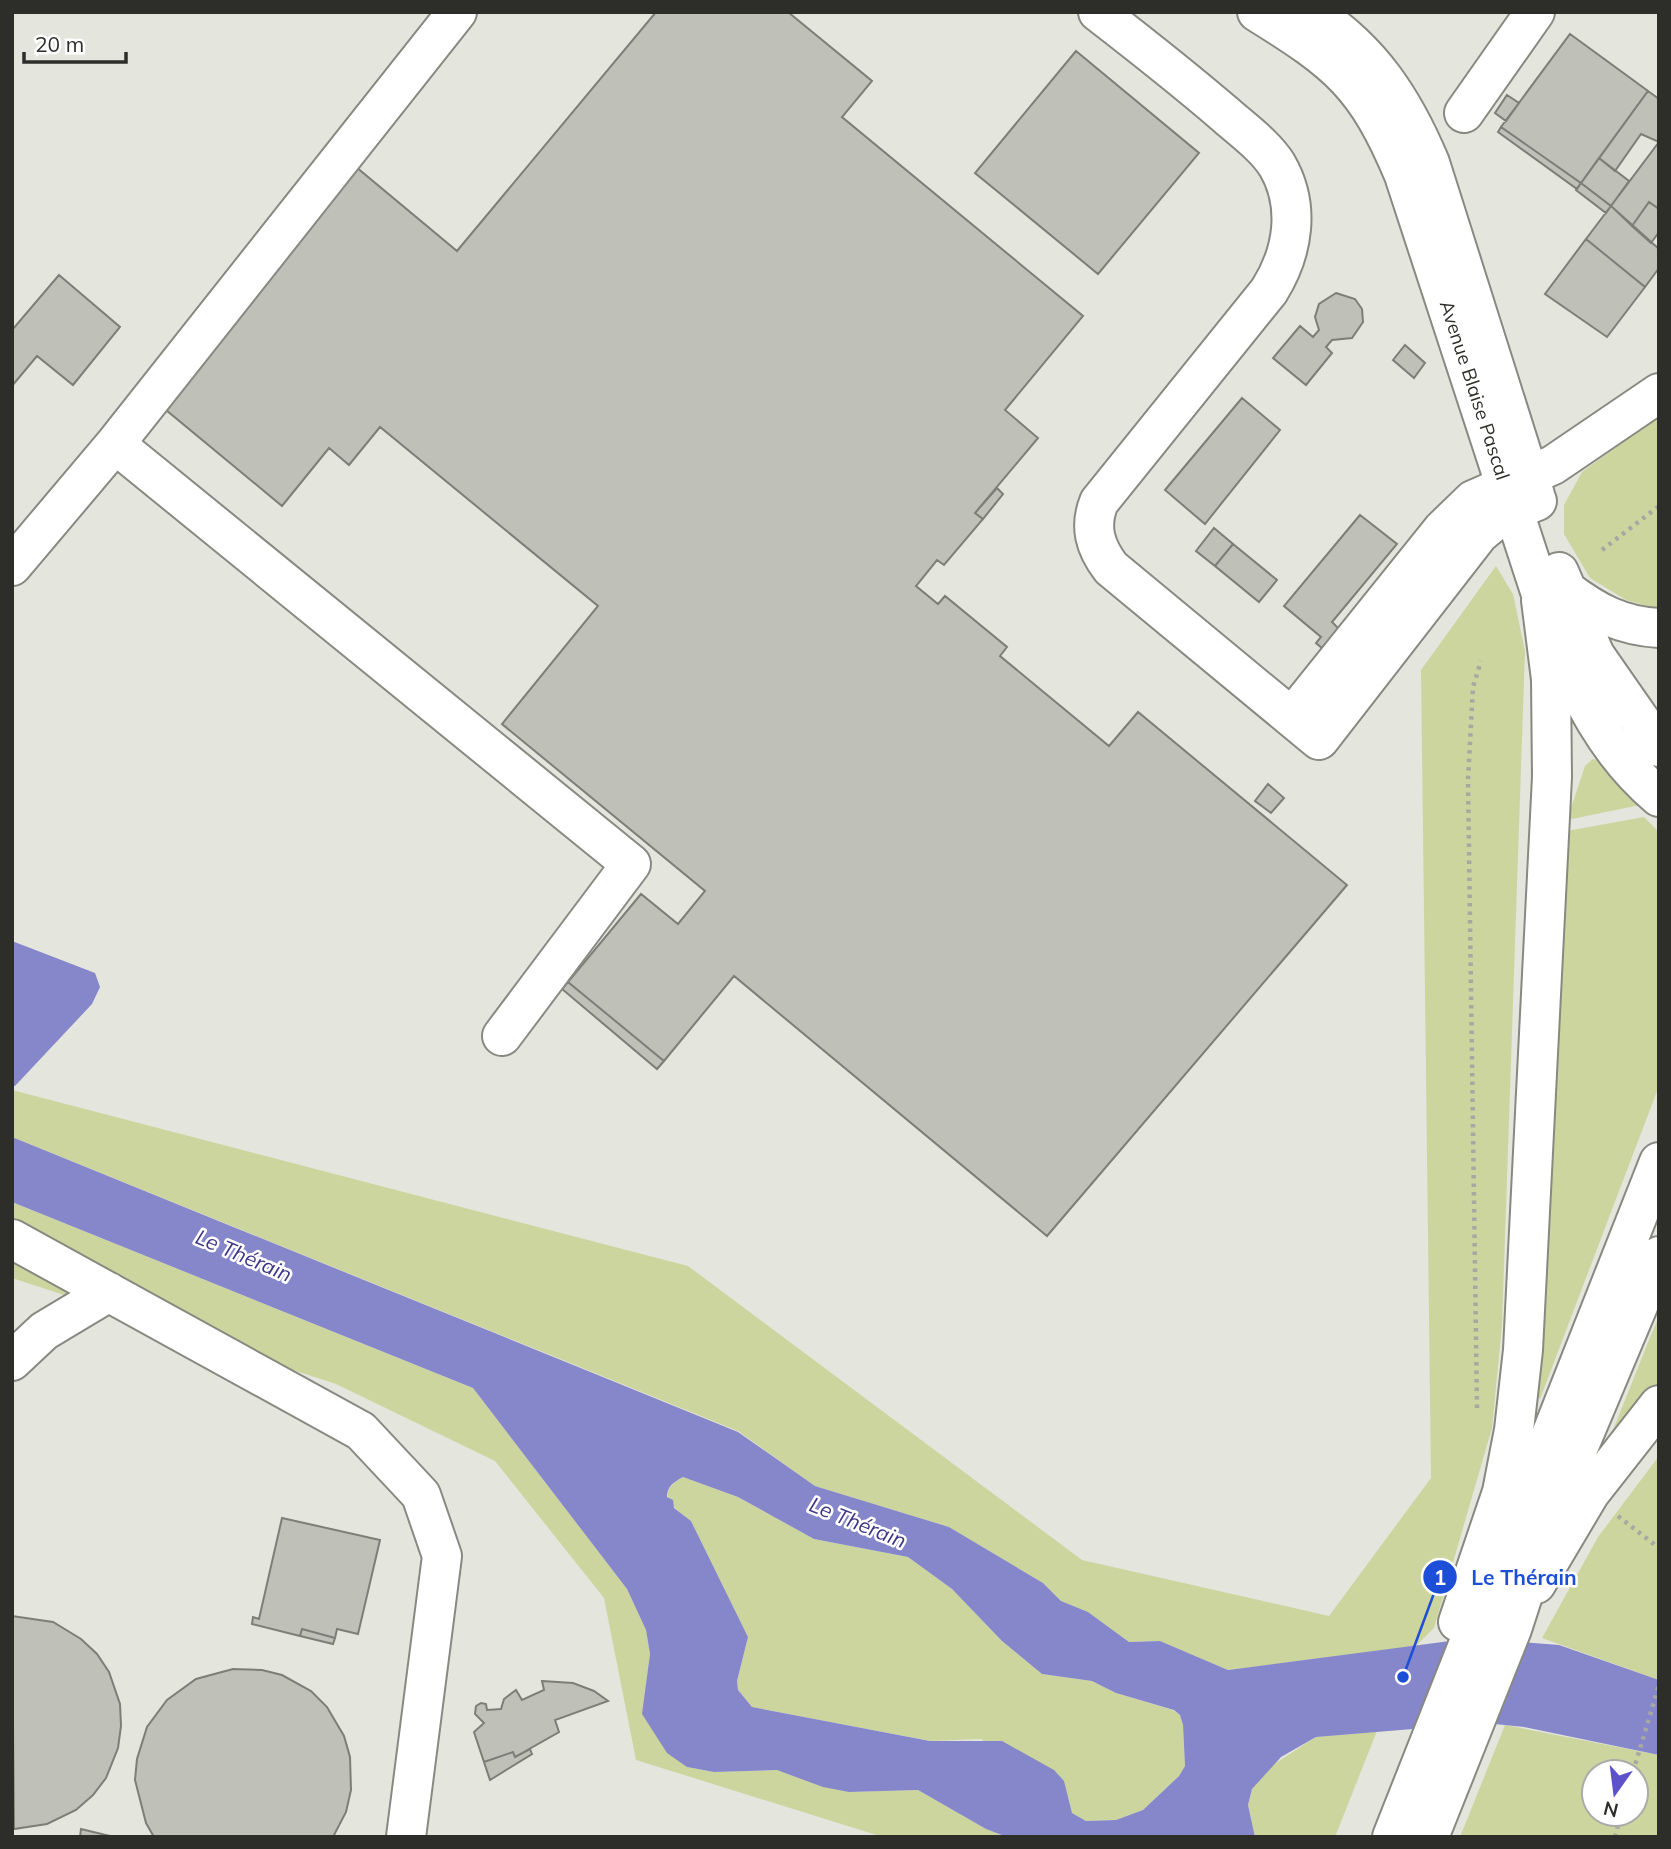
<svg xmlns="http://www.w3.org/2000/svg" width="1671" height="1849" viewBox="0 0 1671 1849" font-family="Mulish,sans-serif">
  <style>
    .green { fill: #cdd59e; fill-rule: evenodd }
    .water { fill: #8687cb; fill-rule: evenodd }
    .building { fill: #bfc1b9; stroke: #7d7f77; stroke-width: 2 }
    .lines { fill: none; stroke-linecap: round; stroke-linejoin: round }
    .minor-casing { stroke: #888981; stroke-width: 42 }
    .major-casing { stroke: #888981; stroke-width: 42 }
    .path { stroke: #a7a8a2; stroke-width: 4.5; stroke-dasharray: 3.5 5; stroke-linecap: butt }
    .minor { stroke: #fff; stroke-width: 38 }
    .major { stroke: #fff; stroke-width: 38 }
    .labels { text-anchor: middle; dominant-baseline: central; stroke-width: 5; stroke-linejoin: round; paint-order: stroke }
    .street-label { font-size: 19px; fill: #2d2e2a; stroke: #fff }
    .water-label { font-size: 21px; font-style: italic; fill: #3d3687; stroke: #fff }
    .leader { fill: none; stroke: #1d4ed8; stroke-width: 2.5 }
    .callout-dot { fill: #1d4ed8; stroke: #fff; stroke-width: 2.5 }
    .mark-label { font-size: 21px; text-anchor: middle; font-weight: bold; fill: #fff }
    .callout-label { font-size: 21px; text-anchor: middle; font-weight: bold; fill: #1d4ed8; stroke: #fff; stroke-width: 5; stroke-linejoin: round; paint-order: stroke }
  </style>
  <rect width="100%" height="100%" fill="#e4e5dd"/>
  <!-- green -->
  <path class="green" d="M1659 416V609L1626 600 1590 578 1564 534V505L1582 472Z
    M1496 566 1513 594 1525 651 1502 1325 1492 1428 1434 1628 1416 1646 1228 1670 1160 1641 1129 1642 1088 1612 1061 1601 1043 1583 949 1527 815 1486 738 1431 12 1137V1090L688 1266 1082 1560 1329 1616 1431 1478 1421 670Z
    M1593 759 1603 761 1645 804 1567 820 1585 766Z
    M1644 817 1659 832V1086L1540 1399 1531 1394 1567 831Z
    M12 1202 473 1388 627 1589 646 1630 650 1654 643 1714 687 1767 714 1772 777 1770 849 1792 918 1790 986 1829 1007 1837H883L636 1760 604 1598 495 1461 336 1384 12 1278Z
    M1659 1317V1386L1605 1450 1651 1335Z
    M1659 1456V1680L1542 1638 1598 1537Z
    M683 1477 738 1497 814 1539 908 1557 952 1589 1002 1641 1042 1674 1092 1681 1116 1693 1173 1710 1180 1715 1183 1725 1185 1766 1179 1776 1143 1810 1116 1820 1086 1821 1072 1813 1068 1798 981 1739 931 1741 752 1707 738 1690 737 1681 748 1637 691 1521C672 1507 654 1493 683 1477Z
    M1505 1725 1659 1755V1837H1460ZM1594 1772H1636V1814H1594Z
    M1377 1731 1335 1837H1255L1248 1805 1252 1789 1268 1768 1316 1737Z"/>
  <!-- water -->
  <path class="water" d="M12 941 95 973 100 987 92 1004 15 1086 12 1085Z
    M12 1137 738 1432 815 1486 949 1527 1043 1583 1061 1601 1088 1612 1129 1642 1160 1641 1228 1670 1473 1638 1559 1645 1659 1680V1755L1524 1727 1485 1723 1316 1737 1281 1757 1252 1789 1248 1805 1255 1837H1007L986 1829 918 1790 849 1792 823 1787 777 1770 714 1772 687 1767 667 1753 642 1714 650 1654 646 1630 627 1589 473 1388 12 1202ZM683 1477 738 1497 814 1539 908 1557 952 1589 1002 1641 1042 1674 1092 1681 1116 1693 1174 1710 1180 1715 1183 1725 1185 1766 1179 1776 1143 1810 1116 1820 1086 1821 1072 1813 1064 1781 1054 1770 1002 1741H930L752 1707 738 1690 737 1681 748 1637 691 1521 674 1508 673 1500 667 1497C667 1486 674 1482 683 1477Z"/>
  <!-- building -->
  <path class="building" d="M656 12H788L872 81 842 117 1083 316 1005 410 1038 438 975 513 983 519 944 565 937 560 916 586 938 604 945 596 1007 647 1000 656 1109 746 1138 712 1347 885 1047 1236 734 976 664 1061 568 982 641 894 678 924 705 891 502 724 598 606 380 427 349 465 329 448 282 506 160 405 356 167 457 251Z
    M1570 34 1648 91 1581 183 1501 127Z
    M1076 51 1199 153 1098 274 975 173Z
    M1648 91 1659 99V142L1641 134 1615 171 1599 158Z
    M1507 95 1519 103 1506 121 1495 113Z
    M1501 127 1581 183 1577 189 1498 132Z
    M1659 142V209L1649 202 1632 226 1611 206Z
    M1599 158 1629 181 1611 206 1581 183Z
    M1581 183 1611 206 1606 213 1576 190Z
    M1649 202 1659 209V232L1651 243 1632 226Z
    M1611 206 1659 249V268L1645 287 1586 239Z
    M1586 239 1645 287 1607 337 1545 294Z
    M59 275 120 327 73 385 37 356 12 386V330Z
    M1336 293 1355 299 1362 309 1363 322 1352 338 1332 340 1326 347 1332 353 1306 385 1273 358 1300 326 1313 337 1319 330 1315 317 1319 304Z
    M1405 345 1425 363 1414 378 1393 360Z
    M1242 398 1280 430 1205 524 1165 490Z
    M997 488 1003 494 983 519 975 513Z
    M1360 515 1397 544 1332 622 1339 629 1322 648 1316 643 1321 637 1284 606Z
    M1214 528 1233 544 1215 566 1196 551Z
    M1233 544 1277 580 1259 602 1215 566Z
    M1268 784 1284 798 1271 813 1255 801Z
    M568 982 664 1061 657 1069 562 989Z
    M282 1518 380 1540 358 1634 337 1629 335 1638 302 1629 300 1636 252 1624 253 1617 259 1619Z
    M12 1616 53 1622 81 1639 97 1654 109 1672 120 1704 121 1726 118 1748 106 1778 93 1795 76 1810 47 1824 14 1829Z
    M302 1629 335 1638 333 1644 300 1636Z
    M233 1669 262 1670 282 1675 311 1691 327 1707 344 1736 350 1757 351 1790 346 1812 333 1837H154L146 1823 135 1780 137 1759 147 1727 167 1700 196 1679Z
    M542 1681 573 1683 594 1691 608 1701 555 1720 559 1732 515 1757 513 1752 484 1762 474 1732 484 1723 475 1714 476 1706 481 1703 486 1704 487 1710 501 1709 504 1699 516 1690 522 1700 544 1690Z
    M530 1749 532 1754 490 1780 484 1762 513 1752 515 1757Z
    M81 1829 114 1837H80Z"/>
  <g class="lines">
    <!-- minor casing -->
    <g class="minor-casing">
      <path id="minor" d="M1098 12C1142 46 1185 80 1227 116 1244 131 1265 146 1277 165 1301 206 1293 253 1269 291L1099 502C1089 527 1095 547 1111 568L1319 740 1479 534 1502 515 1537 501
        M1257 12C1339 63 1366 84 1404 175L1554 634C1580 697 1606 752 1659 797
        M1312 12C1371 50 1403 99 1430 163L1535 495
        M1464 113 1535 12
        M115 444 631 864 502 1036
        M12 566 115 444 457 12
        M1559 572 1595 655 1659 747
        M1565 589C1595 612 1621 626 1659 628
        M1292 717 1443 529 1473 500 1553 465 1659 393
        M12 1239 361 1431 421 1495 442 1556 406 1837
        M12 1361 44 1331 109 1292
        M1536 1584 1590 1493 1659 1405
        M1458 1622 1502 1492 1514 1430 1523 1350 1552 777 1551 679 1541 600"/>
    </g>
    <!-- major casing -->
    <g class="major-casing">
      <path id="major" d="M1392 1837 1659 1162
        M1429 1837 1512 1629 1545 1527 1659 1256"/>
    </g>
    <!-- path -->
    <path class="path" d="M1602 550 1659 506
      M1477 1408 1468 780 1473 687 1481 661
      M1618 1516 1659 1548
      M1633 1772 1659 1685
      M1615 1837 1621 1814"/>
    <!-- minor -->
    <use href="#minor" class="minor"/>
    <!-- major -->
    <use href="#major" class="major"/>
  </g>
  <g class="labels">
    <!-- street labels -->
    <g class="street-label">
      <text transform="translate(1475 390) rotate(72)">Avenue Blaise Pascal</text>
    </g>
    <!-- water labels -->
    <g class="water-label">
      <text transform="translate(244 1255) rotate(23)">Le Thérain</text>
      <text transform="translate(858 1522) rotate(22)">Le Thérain</text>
    </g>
  </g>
  <!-- callouts -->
  <path class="leader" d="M1403 1677L1440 1577"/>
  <g class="callout-dot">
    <circle cx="1403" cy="1677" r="7"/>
    <circle cx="1440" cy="1577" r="18"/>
  </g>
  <g class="mark-label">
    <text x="1440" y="1585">1</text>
  </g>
  <g class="callout-label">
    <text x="1524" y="1585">Le Thérain</text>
  </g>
  <!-- border -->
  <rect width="1671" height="1849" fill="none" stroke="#2d2e2a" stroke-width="28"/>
  <!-- north arrow -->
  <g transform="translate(1615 1793) rotate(194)"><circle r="33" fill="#ffffff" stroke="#ababaa" stroke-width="2"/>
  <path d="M0-5L12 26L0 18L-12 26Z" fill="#5e52ca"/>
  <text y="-10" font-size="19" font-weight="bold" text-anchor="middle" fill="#2d2e2a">N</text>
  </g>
  <!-- scale -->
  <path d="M24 52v10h102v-10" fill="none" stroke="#2d2e2a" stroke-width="3.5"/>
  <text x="35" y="52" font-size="21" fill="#2d2e2a" stroke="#ffffff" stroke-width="5" paint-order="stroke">20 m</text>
</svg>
